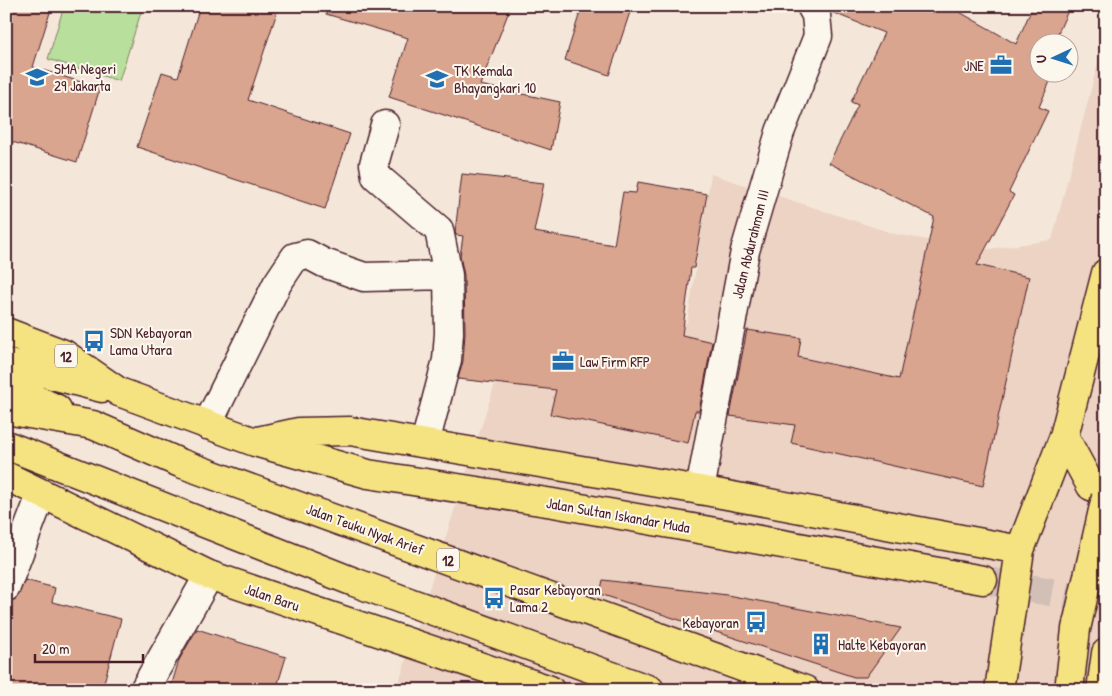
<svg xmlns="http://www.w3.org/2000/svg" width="1112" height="696" viewBox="0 0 1112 696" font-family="'Patrick Hand',sans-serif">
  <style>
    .built { fill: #ecd3c3 }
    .green { fill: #b8df9b; stroke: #817f63 }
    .building { fill: #daa58f; stroke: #4a1f2b }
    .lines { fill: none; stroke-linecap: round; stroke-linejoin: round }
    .highway-tunnel { stroke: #d2bfb6; stroke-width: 28; stroke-dasharray: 28 14; stroke-linecap: butt }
    .minor-casing { stroke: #4a1f2b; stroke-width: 31 }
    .major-casing { stroke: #4a1f2b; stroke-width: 31 }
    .highway-casing { stroke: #4a1f2b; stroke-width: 31 }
    .minor { stroke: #fbf7ec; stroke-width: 28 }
    .major { stroke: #f5e382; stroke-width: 28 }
    .highway { stroke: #f5e382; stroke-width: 28 }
    .major-bridge-casing { stroke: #4a1f2b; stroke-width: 31; stroke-linecap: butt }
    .major-bridge { stroke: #f5e382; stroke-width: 28 }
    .labels { text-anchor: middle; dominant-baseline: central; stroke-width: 4; stroke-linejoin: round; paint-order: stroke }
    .shield { fill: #fbf7ec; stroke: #7f6065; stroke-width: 1 }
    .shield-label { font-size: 14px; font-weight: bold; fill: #4a1f2b }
    .poi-label { font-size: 15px; fill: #4a1f2b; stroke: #fbf7ec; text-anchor: start }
    .street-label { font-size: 15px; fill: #4a1f2b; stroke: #fbf7ec }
  </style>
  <rect width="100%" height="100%" fill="#f4e7d9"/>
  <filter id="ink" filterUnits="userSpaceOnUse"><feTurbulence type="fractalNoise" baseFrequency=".02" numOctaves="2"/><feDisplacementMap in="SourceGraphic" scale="10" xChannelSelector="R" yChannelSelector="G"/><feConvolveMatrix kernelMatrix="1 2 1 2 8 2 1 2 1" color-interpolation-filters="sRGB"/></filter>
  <g filter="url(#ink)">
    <!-- built -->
    <path class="built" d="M1106 31V690H413L398 685 523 297 687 323 711 174 895 234 982 250 1052 240Z"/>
    <!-- green -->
    <path class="green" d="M64 6H143L119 81 48 59Z"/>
    <!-- building -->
    <path class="building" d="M6 6H52L33 67 100 88 77 162 6 140Z
      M200 6H279L248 100 350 134 325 209 137 147 162 72 178 77Z
      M327 6H511L480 85 560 102 551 150 389 97 408 38 326 14Z
      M582 6H632L609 75 565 60Z
      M829 6H949L1016 44 1033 6H1070L1054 42H1040V72H1054L1039 107 1048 111 1009 192 1014 195 977 265 1029 277 983 486 791 443 795 425 730 416 747 330 801 338 798 357 899 379 934 217 829 163 858 105 851 102 884 33 831 12Z
      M462 174 544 183 534 232 614 245 623 192 636 193 638 182 707 194 694 268H691L682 335 712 342 699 411H695L688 443 550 414 556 390 458 379 463 361 465 333 464 275 460 256 463 236 456 235 455 232Z
      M25 580 55 588 52 602 121 619 102 690H6V612L9 602 16 599Z
      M603 580 727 595 901 628 866 677H854L600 594Z
      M197 629 286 657 276 690H170L179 660Z"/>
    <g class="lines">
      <!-- highway-tunnel -->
      <path class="highway-tunnel" d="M983 580 1106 602"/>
      <!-- minor casing -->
      <g class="minor-casing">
        <path id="minor" d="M385 125 374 164 376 176 439 230 448 275 449 333 447 360 425 443
          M207 425 277 284 295 257 307 254 324 263 364 277 448 275
          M700 490 745 251 780 132 818 36 816 15 811 6
          M6 587 41 495
          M144 690 209 575"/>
      </g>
      <!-- major casing -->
      <g class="major-casing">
        <path id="major" d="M6 476 209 575 550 690
          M1101 690 1106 653"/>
      </g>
      <!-- highway casing -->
      <g class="highway-casing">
        <path id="highway" d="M6 332 64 354 119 392 255 442 368 474 553 503 983 580
          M6 363 102 388
          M6 386 57 409
          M6 410 93 425 180 463 805 690
          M1064 436 1091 486 1106 492
          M258 441 299 432 350 431 700 490 1020 550
          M6 445 354 582 650 690
          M999 690 1020 550 1064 436 1106 273"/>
      </g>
      <!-- minor -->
      <use href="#minor" class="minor"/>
      <!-- major -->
      <use href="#major" class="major"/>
      <!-- highway -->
      <use href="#highway" class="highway"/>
      <!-- major-bridge casing -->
      <g class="major-bridge-casing">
        <path id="major-bridge" d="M1069 690 1076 629 1106 497"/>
      </g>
      <!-- major-bridge -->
      <use href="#major-bridge" class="major-bridge"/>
    </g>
  </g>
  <!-- icons -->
  <defs>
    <g id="office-bare" transform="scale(1.725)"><path d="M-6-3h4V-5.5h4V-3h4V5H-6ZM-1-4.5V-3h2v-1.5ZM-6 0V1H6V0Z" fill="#1f6fb2" stroke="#fbf7ec" stroke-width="2.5" paint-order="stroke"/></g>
    <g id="school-bare" transform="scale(1.725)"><path d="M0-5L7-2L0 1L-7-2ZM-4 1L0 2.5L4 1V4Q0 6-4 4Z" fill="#1f6fb2" stroke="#fbf7ec" stroke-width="2.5" paint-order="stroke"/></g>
    <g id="bus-bare" transform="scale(1.725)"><path d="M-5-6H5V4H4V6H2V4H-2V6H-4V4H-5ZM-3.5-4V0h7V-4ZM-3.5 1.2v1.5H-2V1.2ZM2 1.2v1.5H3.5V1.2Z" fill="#1f6fb2" stroke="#fbf7ec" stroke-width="2.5" paint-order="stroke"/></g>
    <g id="building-bare" transform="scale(1.725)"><path d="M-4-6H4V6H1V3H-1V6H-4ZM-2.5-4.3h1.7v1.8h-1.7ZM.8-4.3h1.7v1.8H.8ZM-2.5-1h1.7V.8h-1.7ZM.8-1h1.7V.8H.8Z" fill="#1f6fb2" stroke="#fbf7ec" stroke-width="2.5" paint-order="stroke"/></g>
  </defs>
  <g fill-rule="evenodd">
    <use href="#office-bare" x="1001" y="65"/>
    <use href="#school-bare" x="37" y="77"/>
    <use href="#school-bare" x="437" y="79"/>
    <use href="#bus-bare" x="94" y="341"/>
    <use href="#office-bare" x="563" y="361"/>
    <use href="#bus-bare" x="494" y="598"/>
    <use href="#bus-bare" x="756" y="622"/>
    <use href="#building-bare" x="821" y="644"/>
  </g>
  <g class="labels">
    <!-- shield labels -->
    <g class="shield">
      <rect x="55" y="344.5" width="22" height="23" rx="4"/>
      <rect x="437" y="548.5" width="22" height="23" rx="4"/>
    </g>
    <g class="shield-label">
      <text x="66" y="356">12</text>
      <text x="448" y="560">12</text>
    </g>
    <!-- poi labels -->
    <g class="poi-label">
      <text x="984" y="65" text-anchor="end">JNE</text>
      <text x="54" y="68">SMA Negeri<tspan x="54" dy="17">29 Jakarta</tspan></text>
      <text x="454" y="70">TK Kemala<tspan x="454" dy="17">Bhayangkari 10</tspan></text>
      <text x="110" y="332">SDN Kebayoran<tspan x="110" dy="17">Lama Utara</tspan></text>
      <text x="580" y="361">Law Firm RFP</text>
      <text x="510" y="589">Pasar Kebayoran<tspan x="510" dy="17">Lama 2</tspan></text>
      <text x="739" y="622" text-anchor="end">Kebayoran</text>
      <text x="838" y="644">Halte Kebayoran</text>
    </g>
    <!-- street labels -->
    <g class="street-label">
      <text transform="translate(750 244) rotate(-76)">Jalan Abdurahman III</text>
      <text transform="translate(618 515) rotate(10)">Jalan Sultan Iskandar Muda</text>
      <text transform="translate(365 529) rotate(20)">Jalan Teuku Nyak Arief</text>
      <text transform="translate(272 597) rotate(19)">Jalan Baru</text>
    </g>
  </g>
  <!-- margin -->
  <rect width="1112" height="696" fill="none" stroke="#fbf7ec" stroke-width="25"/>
  <rect x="12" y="12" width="1087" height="671" fill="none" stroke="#4a1f2b" stroke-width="2" filter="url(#ink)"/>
  <!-- north arrow -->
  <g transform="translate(1054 58) rotate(266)"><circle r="24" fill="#fbf7ec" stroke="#b4a19f"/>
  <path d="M0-4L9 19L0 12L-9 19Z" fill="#1f6fb2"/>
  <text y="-8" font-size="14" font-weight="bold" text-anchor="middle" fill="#4a1f2b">U</text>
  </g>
  <!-- scale -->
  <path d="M35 654v8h108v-8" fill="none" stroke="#4a1f2b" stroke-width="2.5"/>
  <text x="42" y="654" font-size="15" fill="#4a1f2b" stroke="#fbf7ec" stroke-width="4" paint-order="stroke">20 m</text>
</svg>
